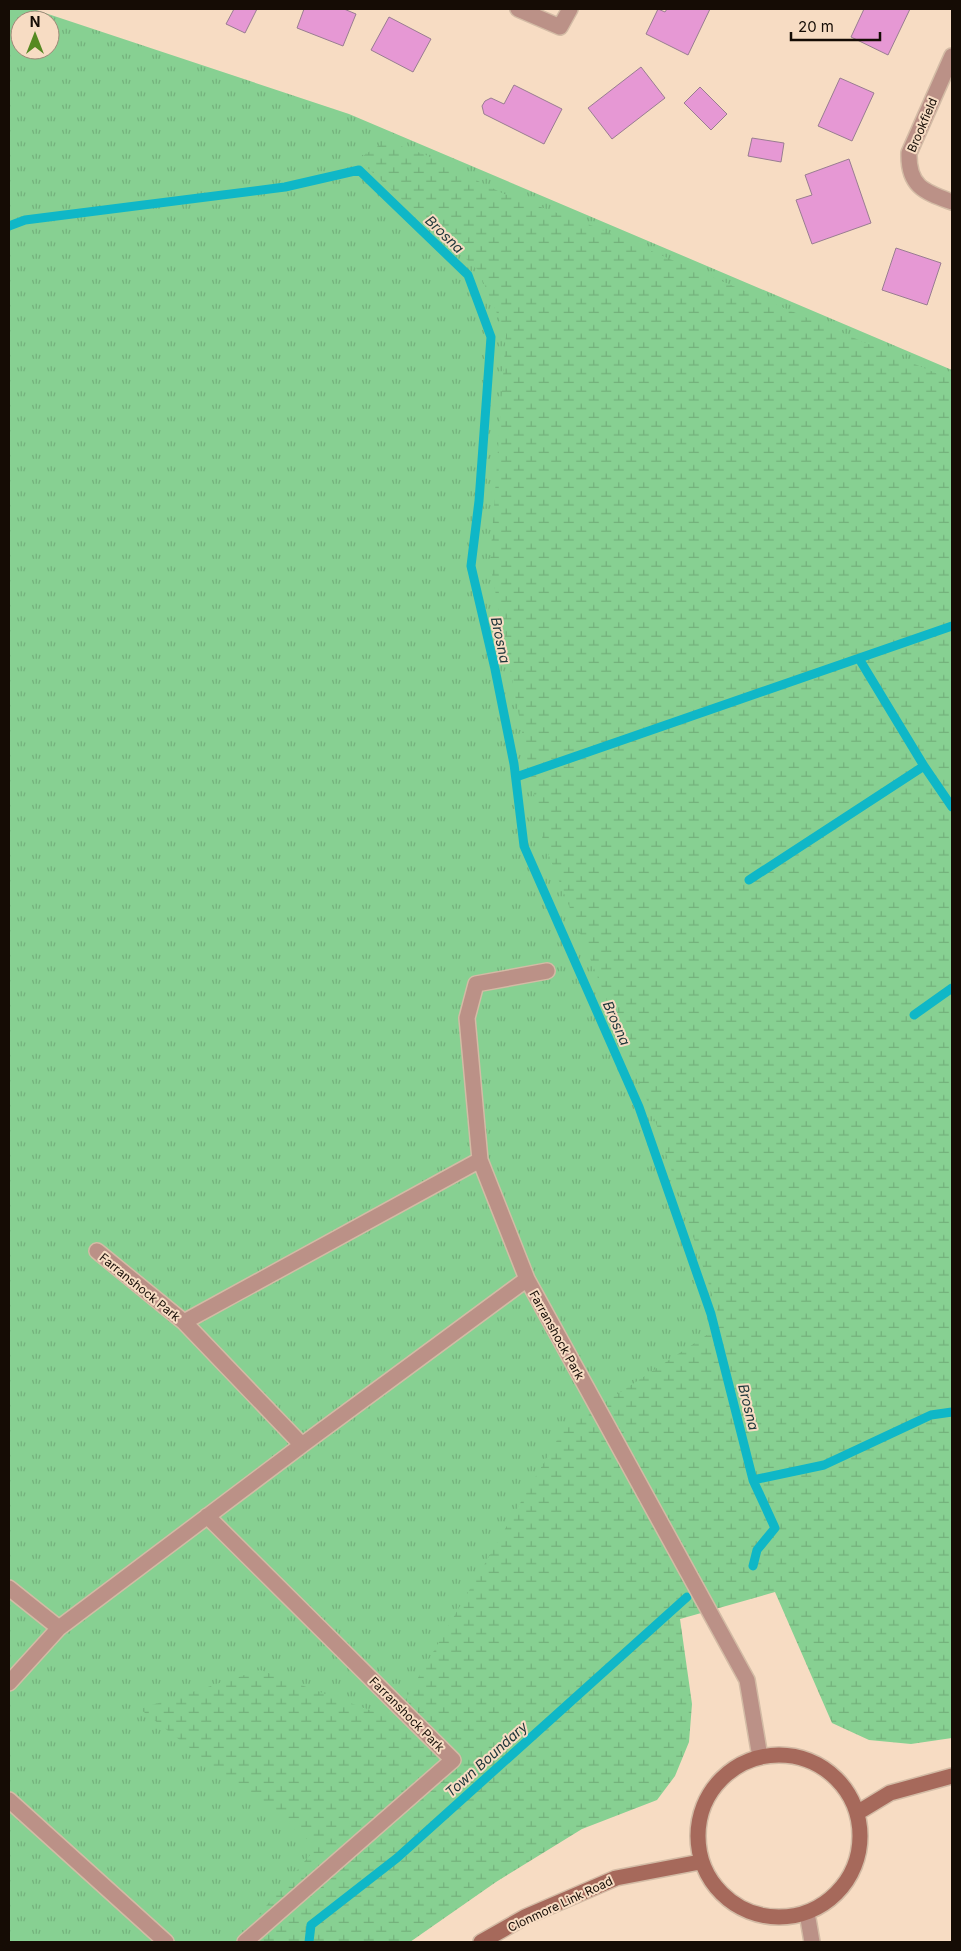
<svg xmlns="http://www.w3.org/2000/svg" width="961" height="1951" viewBox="0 0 961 1951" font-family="Inter,sans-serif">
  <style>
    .grass { fill: url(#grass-tufts); fill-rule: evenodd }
    .wetland { fill: url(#wetland-marsh) }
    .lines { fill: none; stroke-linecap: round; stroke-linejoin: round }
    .stream { stroke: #0fb7c7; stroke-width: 9 }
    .building { fill: #e698d4; stroke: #997d91 }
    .minor-casing { stroke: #d3bba5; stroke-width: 18 }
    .secondary-casing { stroke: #d3bba5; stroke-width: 18 }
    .minor { stroke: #bb9187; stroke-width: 15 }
    .secondary { stroke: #a6695b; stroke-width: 15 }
    .labels { text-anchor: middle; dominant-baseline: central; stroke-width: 4; stroke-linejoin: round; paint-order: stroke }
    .street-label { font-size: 12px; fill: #150c05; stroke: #f7dcc3 }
    .water-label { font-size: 14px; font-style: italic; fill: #21383c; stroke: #f7dcc3 }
  </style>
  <defs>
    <pattern id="grass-tufts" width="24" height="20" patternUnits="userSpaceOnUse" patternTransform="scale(1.25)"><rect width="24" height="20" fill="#87d092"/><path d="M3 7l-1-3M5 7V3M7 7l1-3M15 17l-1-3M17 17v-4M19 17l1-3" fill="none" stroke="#74b17c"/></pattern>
    <pattern id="wetland-marsh" width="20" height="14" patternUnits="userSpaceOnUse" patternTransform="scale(1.25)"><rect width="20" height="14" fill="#87d092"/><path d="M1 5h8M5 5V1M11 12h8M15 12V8" fill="none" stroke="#74b17c"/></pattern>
  </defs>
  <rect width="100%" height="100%" fill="#f7dcc3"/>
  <!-- grass -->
  <path class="grass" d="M9 9H33L349 114 952 370V1410L687 1597 309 1942H9ZM20 20H50V50H20Z"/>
  <!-- wetland -->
  <path class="wetland" d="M386 141 426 155 502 193 593 226 952 380V1738L911 1744 869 1740 832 1723 775 1592 680 1619 692 1704 689 1742 675 1776 657 1800 582 1829 496 1882 410 1942H235L317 1847 140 1709 260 1670 394 1719 563 1430 722 1325 656 1123 543 841 490 564 506 334 478 270 358 159Z"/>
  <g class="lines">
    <!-- stream -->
    <path class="stream" d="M9 226 25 220 285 187 359 170 468 275 491 337 479 501 471 566 495 669 514 764 524 846 639 1107 711 1314 753 1480 775 1528 757 1550 753 1566
      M861 662 924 766 952 807
      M516 777 952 626
      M749 880 924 766
      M914 1015 952 988
      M753 1480 824 1465 931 1415 952 1412
      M309 1942 311 1925 397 1858 687 1597"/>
  </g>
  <!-- building -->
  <path class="building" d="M234 9H257L245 33 226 24Z
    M304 9H344L356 14 343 46 297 28Z
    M658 9 665 12 667 9H710L688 55 646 34Z
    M864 9H910L888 55 851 37Z
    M389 17 431 39 413 72 371 50Z
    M641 67 665 98 612 139 588 108Z
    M840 78 874 93 852 141 818 126Z
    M514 85 562 109 544 144 484 114 482 106 485 101 491 98 504 104Z
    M700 87 727 114 711 130 684 103Z
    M752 138 784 143 781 162 748 156Z
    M849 159 871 223 812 244 796 200 812 195 805 175Z
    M896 248 941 263 927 305 882 290Z"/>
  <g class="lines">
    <!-- minor casing -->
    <g class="minor-casing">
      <path id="minor" d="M518 9 560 27 570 9
        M952 56 909 153C908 187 925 192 952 202
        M547 971 476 984 467 1018 480 1160 527 1279 747 1680 760 1757
        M97 1251 184 1322 480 1160
        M184 1322 302 1445 527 1279
        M207 1516 453 1760 245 1942
        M9 1588 59 1628 302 1445
        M9 1683 59 1628
        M9 1800 166 1942
        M807 1913 812 1942"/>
    </g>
    <!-- secondary casing -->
    <g class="secondary-casing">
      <path id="secondary" d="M698 1836a81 81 0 1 1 162 0a81 81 0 1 1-162 0Z
        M857 1813 890 1793 952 1776
        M481 1942 525 1917 616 1878 700 1862"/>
    </g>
    <!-- minor -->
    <use href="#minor" class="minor"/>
    <!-- secondary -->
    <use href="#secondary" class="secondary"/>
  </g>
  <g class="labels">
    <!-- street labels -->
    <g class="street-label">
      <text transform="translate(922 125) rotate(-67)">Brookfield</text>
      <text transform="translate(140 1287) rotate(39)">Farranshock Park</text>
      <text transform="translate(557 1335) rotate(61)">Farranshock Park</text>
      <text transform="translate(407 1714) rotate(45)">Farranshock Park</text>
      <text transform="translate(560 1904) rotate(-25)">Clonmore Link Road</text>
    </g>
    <!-- water labels -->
    <g class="water-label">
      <text transform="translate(445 234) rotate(44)">Brosna</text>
      <text transform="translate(501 640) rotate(78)">Brosna</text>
      <text transform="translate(617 1023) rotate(66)">Brosna</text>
      <text transform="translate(749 1407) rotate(76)">Brosna</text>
      <text transform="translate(486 1759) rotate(-42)">Town Boundary</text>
    </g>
  </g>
  <!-- border -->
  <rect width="961" height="1951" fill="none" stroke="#150c05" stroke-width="20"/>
  <!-- north arrow -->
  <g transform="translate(35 35)"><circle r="24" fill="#f7dcc3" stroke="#9d8977"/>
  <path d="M0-4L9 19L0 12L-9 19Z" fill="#558922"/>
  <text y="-8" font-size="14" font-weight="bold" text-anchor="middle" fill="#150c05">N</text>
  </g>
  <!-- scale -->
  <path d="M791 32v8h89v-8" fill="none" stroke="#150c05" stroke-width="2.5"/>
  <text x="798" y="32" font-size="15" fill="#150c05" stroke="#f7dcc3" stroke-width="4" paint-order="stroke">20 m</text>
</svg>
